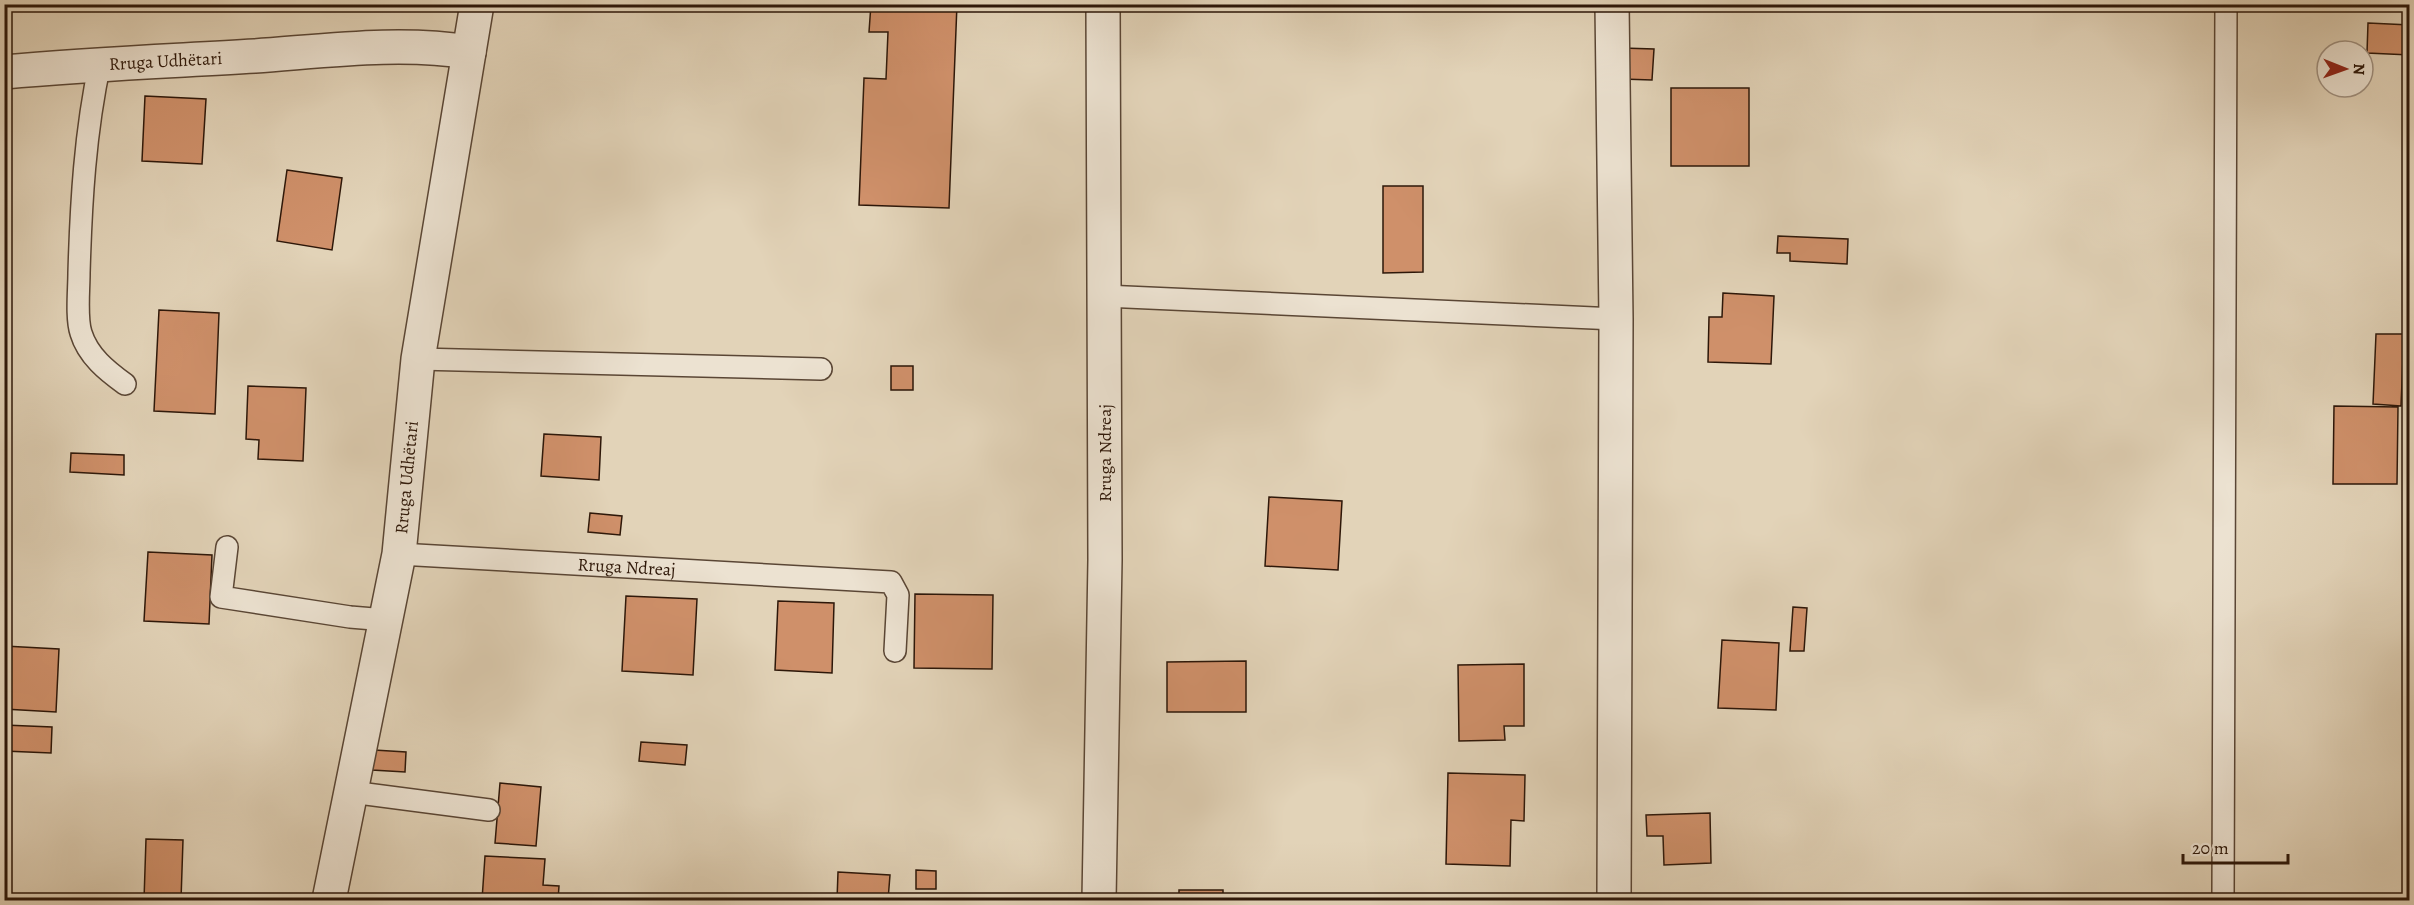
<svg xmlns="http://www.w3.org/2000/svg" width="2414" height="905" viewBox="0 0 2414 905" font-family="Alegreya,serif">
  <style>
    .building { fill: #cf906a; stroke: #2d1709; stroke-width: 1.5 }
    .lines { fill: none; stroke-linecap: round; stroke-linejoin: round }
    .lane-casing { stroke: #5a4635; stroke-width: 24 }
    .street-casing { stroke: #5a4635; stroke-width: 36 }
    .lane { stroke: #ece2d1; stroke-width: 21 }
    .street { stroke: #ece2d1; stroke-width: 33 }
    .labels { text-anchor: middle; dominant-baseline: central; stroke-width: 4.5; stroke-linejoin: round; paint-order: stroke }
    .street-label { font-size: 18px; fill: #2d1709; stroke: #ece2d1 }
  </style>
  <rect width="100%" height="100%" fill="#e2d3b8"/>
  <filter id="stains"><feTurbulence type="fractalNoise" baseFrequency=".00333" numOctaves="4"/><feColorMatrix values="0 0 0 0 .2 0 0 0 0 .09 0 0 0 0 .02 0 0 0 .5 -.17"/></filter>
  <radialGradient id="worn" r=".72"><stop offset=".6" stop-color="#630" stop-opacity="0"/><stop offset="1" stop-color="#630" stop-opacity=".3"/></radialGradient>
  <!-- building -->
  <path class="building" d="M871 4H957L949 208 859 205 864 78 886 79 888 32H869Z
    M2368 23 2410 25V55L2367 53Z
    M1622 48 1654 49 1652 80 1622 79Z
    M1671 88H1749V166H1671Z
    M145 96 206 99 202 164 142 161Z
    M287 170 342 178 332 250 277 241Z
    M1383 186H1423V272L1383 273Z
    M4 232 7 233 4 286Z
    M1778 236 1848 239 1847 264 1790 261V253H1777Z
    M1723 293 1774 296 1771 364 1708 362 1709 317H1722Z
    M159 310 219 313 215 414 154 411Z
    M2376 334H2404L2401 406 2373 404Z
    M891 366H913V390H891Z
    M248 386 306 388 303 461 258 459 259 440 246 439Z
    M2334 406 2398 407 2397 484H2333Z
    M544 434 601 437 599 480 541 476Z
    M71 453 124 455V475L70 472Z
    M1269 497 1342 501 1338 570 1265 566Z
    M590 513 622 516 620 535 588 532Z
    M148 552 212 555 209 624 144 621Z
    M915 594 993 595 992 669 914 668Z
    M626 596 697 599 693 675 622 671Z
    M778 601 834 603 832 673 775 670Z
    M1793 607 1807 608 1804 651H1790Z
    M1722 640 1779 643 1776 710 1718 708Z
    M4 646 59 649 56 712 4 709Z
    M1246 661V712H1167V662Z
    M1524 664V726H1504L1505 740 1459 741 1458 665Z
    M4 725 52 727 51 753 4 751Z
    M641 742 687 745 685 765 639 761Z
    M374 750 406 752 405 772 372 770Z
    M1448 773 1525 775 1524 821 1511 820 1510 866 1446 864Z
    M500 783 541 787 536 846 495 843Z
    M1710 813 1711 863 1664 865 1663 836H1647L1646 815Z
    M146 839 183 840 181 900H144Z
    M485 856 545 859 543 885 559 886 558 900H482Z
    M916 870 936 871V889H916Z
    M838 872 890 875 888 900H837Z
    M1179 890H1223V900H1179Z
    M1524 899V900H1459Z"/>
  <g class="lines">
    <!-- lane casing -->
    <g class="lane-casing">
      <g id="lane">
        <path d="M100 63C85 132 81 203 79 273 79 290 76 318 81 333 88 356 107 371 125 384"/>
        <path d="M1104 296 1616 319"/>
        <path d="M418 359 821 369"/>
        <path d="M227 547 221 597 350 617 386 620"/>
        <path id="s1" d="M399 554 891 582 898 595 895 651"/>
        <path d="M351 792 489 810"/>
        <path d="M2223 900 2226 4"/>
      </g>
    </g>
    <!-- street casing -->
    <g class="street-casing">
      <g id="street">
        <path d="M1612 4 1616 319 1614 900"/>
        <path id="s2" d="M4 72C88 64 171 61 255 56 326 51 399 41 469 52"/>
        <path id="s3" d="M329 900 399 554 418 359 477 4"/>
        <path d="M1099 900 1105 560 1103 4"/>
      </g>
    </g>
    <!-- lane -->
    <use href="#lane" class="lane"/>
    <!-- street -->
    <use href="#street" class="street"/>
  </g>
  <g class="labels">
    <!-- street labels -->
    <g class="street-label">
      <text stroke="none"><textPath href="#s2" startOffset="162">Rruga Udhëtari</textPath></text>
      <text transform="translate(1105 453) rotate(-90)">Rruga Ndreaj</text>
      <text stroke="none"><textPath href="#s3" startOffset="430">Rruga Udhëtari</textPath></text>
      <text stroke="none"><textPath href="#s1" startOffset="228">Rruga Ndreaj</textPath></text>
    </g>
  </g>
  <!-- margin -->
  <rect width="2414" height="905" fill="none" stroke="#e2d3b8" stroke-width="24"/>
  <rect x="6" y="6" width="2402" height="893" fill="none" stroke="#2d1709" stroke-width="3"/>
  <rect x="12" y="12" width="2390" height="881" fill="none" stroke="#2d1709" stroke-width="1.5"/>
  <!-- north arrow -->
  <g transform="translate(2345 69) rotate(91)"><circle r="28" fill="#ece2d1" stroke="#a09181" stroke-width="1.5"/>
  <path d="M0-4.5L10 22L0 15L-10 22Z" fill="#8f2418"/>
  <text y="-9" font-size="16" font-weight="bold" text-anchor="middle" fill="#2d1709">N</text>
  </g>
  <!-- scale -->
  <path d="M2183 854v9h105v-9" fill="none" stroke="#2d1709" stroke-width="3"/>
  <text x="2192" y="854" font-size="18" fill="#2d1709" stroke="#ece2d1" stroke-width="4.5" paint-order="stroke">20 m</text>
  <rect width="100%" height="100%" filter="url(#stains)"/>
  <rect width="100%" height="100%" fill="url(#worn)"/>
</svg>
